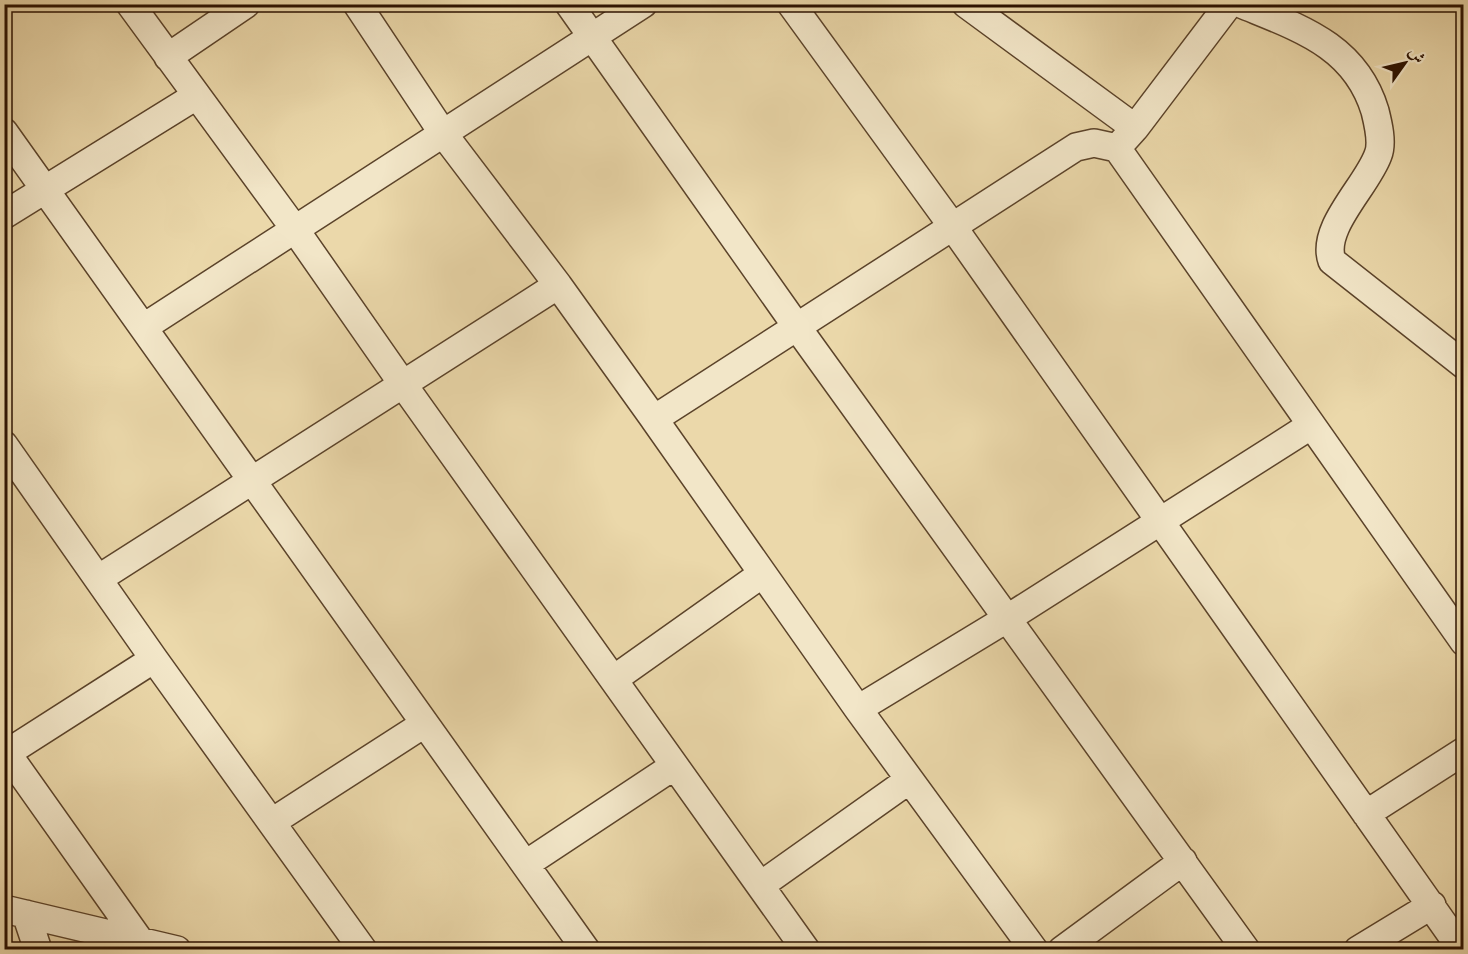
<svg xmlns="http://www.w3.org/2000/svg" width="1468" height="954" viewBox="0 0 1468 954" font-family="Cardo,Amiri,serif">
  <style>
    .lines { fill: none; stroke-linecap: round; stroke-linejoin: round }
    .minor-casing { stroke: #5b432a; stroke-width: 30 }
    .minor { stroke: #f2e6c8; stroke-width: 27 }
  </style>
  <rect width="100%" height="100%" fill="#ebd8aa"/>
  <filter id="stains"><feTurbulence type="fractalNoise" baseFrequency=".00333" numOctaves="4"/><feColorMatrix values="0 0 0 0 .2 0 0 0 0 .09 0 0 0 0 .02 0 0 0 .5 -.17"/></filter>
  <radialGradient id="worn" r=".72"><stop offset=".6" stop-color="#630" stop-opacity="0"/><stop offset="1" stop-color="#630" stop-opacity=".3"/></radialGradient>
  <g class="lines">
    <!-- minor casing -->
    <g class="minor-casing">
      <path id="minor" d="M130 4 294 228 402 383 806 950
        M357 4 442 132 558 285 654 419
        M569 4 797 327 1246 950
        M791 4 953 227 1462 950
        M966 4 1135 128 1229 4
        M1241 4C1299 28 1355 45 1375 111 1378 123 1383 143 1378 155 1367 186 1320 228 1332 261L1464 365
        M168 57 246 4
        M4 132 586 950
        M1117 148 1464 642
        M4 215 196 96
        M144 327 643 4
        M4 445 154 659 363 950
        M98 579 558 285
        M614 679 762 574
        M858 709 1008 618 1310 426
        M4 749 140 941
        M7 753 154 659
        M1366 814 1464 751
        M272 822 424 724
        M526 864 674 766
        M761 885 909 780
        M4 909 177 950
        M26 914 38 950
        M1034 950 858 709 654 419 1076 147 1094 143 1117 148 1135 128
        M1062 950 1183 861
        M1358 950 1432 905"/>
    </g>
    <!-- minor -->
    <use href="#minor" class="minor"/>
  </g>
  <!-- margin -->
  <rect width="1468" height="954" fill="none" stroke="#ebd8aa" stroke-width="24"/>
  <rect x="6" y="6" width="1456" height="942" fill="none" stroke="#2b1100" stroke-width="3"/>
  <rect x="12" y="12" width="1444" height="930" fill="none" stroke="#2b1100" stroke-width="1.5"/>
  <!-- north arrow -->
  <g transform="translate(1405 63) rotate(56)" stroke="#f2e6c8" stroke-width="4.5" paint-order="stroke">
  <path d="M0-4.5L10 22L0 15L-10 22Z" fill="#2b1100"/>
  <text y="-9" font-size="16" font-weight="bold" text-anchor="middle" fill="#2b1100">ش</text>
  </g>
  <rect width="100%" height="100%" filter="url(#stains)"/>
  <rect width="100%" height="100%" fill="url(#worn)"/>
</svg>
